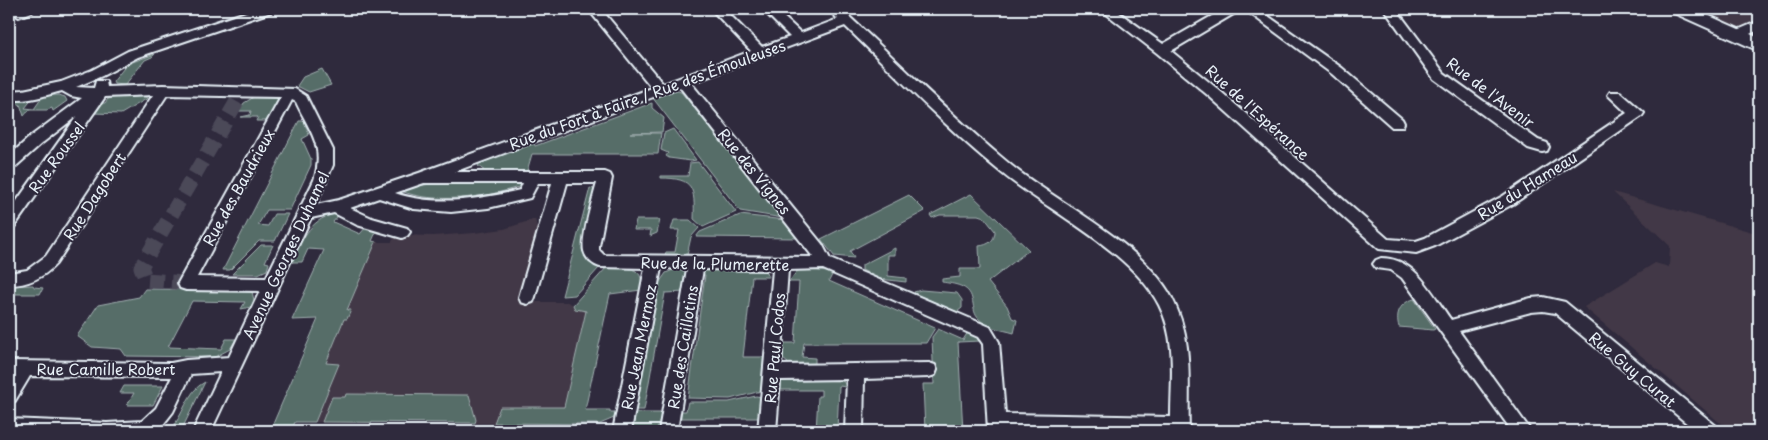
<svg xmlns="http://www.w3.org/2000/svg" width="1768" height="440" viewBox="0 0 1768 440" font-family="'Playpen Sans',sans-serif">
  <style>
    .built { fill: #423846 }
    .green { fill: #576d68; stroke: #a0afb0 }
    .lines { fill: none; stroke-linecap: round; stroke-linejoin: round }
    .street-tunnel { stroke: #4b4859; stroke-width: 15; stroke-dasharray: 15 8; stroke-linecap: butt }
    .street-casing { stroke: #e8f1f8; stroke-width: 4 }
    .secondary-casing { stroke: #e8f1f8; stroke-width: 4 }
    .street { fill: #2f2a3d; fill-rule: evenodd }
    .secondary { fill: #2f2a3d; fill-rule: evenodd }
    .labels { text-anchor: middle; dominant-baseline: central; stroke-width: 4; stroke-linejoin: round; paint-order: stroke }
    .street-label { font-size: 15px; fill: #e8f1f8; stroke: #2f2a3d }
  </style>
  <rect width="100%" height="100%" fill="#2f2a3d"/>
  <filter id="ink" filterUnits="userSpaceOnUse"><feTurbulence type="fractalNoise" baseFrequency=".02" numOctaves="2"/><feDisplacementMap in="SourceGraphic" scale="10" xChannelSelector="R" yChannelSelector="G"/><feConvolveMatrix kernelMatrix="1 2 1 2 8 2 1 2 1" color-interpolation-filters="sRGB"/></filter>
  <g filter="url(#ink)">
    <!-- built -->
    <path class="built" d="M1691 9H1759V39Z
      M1613 192 1759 234V431L1737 429 1719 422 1584 307 1655 263 1669 267 1670 246Z
      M535 219 537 228H544L522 302H567L587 310 561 424 294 422 371 242H392L394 237 399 235 433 236 474 233 504 229Z"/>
    <!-- green -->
    <path class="green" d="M155 54 152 57 145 60 125 85 114 84 113 82 127 64Z
      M322 69 331 85 309 92 297 86 303 77Z
      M673 90 681 92 783 218 740 211 652 97Z
      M59 95 65 97 67 101 53 111 52 108 47 110H29L24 116 20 104 9 108V103L39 96 37 98H33L25 108 34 109 41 99 39 98 40 96Z
      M124 95 143 96 148 98 121 114 93 113 102 103H105L108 99Z
      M254 97 281 98 270 121H256L258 117H241L250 115 251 111H239L244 103Z
      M652 103V108L664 118 662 132 630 133H661L658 154H532L527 171H485L478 166 481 161 533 142 535 146Z
      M299 121H304L309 135 302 139 311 159V165L290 210H267L258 225 268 226 274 214H288L275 241H259L230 270H223Z
      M673 129 696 160 691 161 669 158 666 156 668 153 661 150 664 133Z
      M698 162 736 212 703 227 694 219C695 188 694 178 661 178V176H688L690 163Z
      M436 183H522L524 185 520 191 518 187C486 198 433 204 401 191L396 195 395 194 401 189Z
      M590 188 594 189V193L582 249 588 262 599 268 575 295 562 296Z
      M971 194 1029 250 988 282 1007 306 1012 318 1017 320 1014 333C1001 329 988 329 978 318 973 312 974 306 972 299 969 285 954 284 942 282V279L960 277V269H980L979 246C988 245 995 241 995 231L984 217 978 215H940L932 218 930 215Z
      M909 195 925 211 850 251 854 258 834 256 821 239Z
      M334 214 338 216 333 222 360 234 367 226 382 231V233L376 232 372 241 376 242 347 310H351L347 319H344L326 363 339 364 315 422H295L291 431H270L318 319 292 320 324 250 308 249 302 262H291C301 242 309 220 334 214Z
      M740 215 785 220 799 238 696 237 700 232Z
      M636 220H660L657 233 650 236 651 230H634Z
      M674 220H690L699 228 691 237 687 255H665L666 252H675L679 230H671Z
      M261 245H273L265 262 269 263 267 270 258 274H232Z
      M895 248V255H888V276L906 278V282L880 279 862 270V265Z
      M607 267C626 269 645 264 641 290L610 294 585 410H610V412H617L614 418 600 424 494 423 500 407H564L586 311 575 309 573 305Z
      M675 269H682L687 274 685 292 665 293 644 410H636L659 283 666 273Z
      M703 269H754L766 272 769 277H752L743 357H765L761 391 730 399 688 398 705 275H698Z
      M808 269 833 273 829 281 935 328 926 343H804L802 357 815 358V365L789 364 783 359 784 343H795L799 282H789L797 271Z
      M33 285 34 287 43 288 40 294H9V286Z
      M145 289 247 290 252 292 254 300 251 307 241 309 245 302 192 301 168 347 221 349 226 339H236L230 349 215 357 126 356 121 349 92 347 77 336 98 305 139 297Z
      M921 290 957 293 962 300V308L957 312 916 294 914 292Z
      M1414 299 1435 329 1433 330 1399 327C1395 313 1400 303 1414 299Z
      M938 329 963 340 968 332 980 338V341L958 342 963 431H925L923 384H934L932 337Z
      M839 380 844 382 846 387 839 386 837 431H816L818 396H821V390H781V381Z
      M205 382 181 431H169C184 417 186 391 205 382Z
      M124 386H163L153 405H127L134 393H120Z
      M346 394 469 395 476 420 475 423 322 422 332 397H345Z
      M756 396 762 397 760 418H679L677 431H674L677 411H686L688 402H729Z
      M636 413H666L663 431H632Z"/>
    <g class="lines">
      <!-- street-tunnel -->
      <path class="street-tunnel" d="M186 283 146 280 141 267 243 91"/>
      <!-- street casing -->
      <g class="street-casing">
        <path id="street" d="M18 9H34L32 12 19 17 13 13Z
          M255 9H273L271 12 138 57 102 76 76 87 94 88 96 81H106L107 87 163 85 295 89 306 96 333 150V165L316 205 339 200 419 173 652 88 588 9H601L663 84 751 51 711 9H724L762 47 790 37 762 9H775L801 33 838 19 828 9H841C898 61 952 117 1012 166 1059 204 1143 243 1172 298 1195 343 1187 382 1189 431H988L983 344 978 337 823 269 788 270 781 365 929 363 935 365 937 370 935 375 929 377 864 379 863 431H845L847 379 780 380 776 431H758L773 270 703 269 677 431H659L687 269 661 268 631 431H613L645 268 600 267C593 265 586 259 584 251 581 238 593 198 597 183H567L535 297 533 302 527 304 521 302 519 297 552 183H538L530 198 488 208 451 212 414 209 379 198 350 208 372 218 407 228 410 232 407 236 402 238 357 225 334 213 311 218 211 431H193L221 372 191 374 173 412 158 431H9V419L107 423 142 421 156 408 172 377 30 376 15 401 9 404V381L12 375H9V361L171 363 186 360 229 357 260 291 186 290 180 288 178 283 281 97 167 95 56 264C43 278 28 285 9 285V273L27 270 46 256 153 95 105 97 14 227 9 229V212L77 116 41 144 14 168 9 169V156L31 136 82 98 71 96 62 91C46 95 26 103 9 99V91L23 90 61 82 92 70 128 51ZM845 26C897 76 947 129 1003 174 1050 212 1131 251 1159 305 1177 340 1171 379 1171 417L1005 414 999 342 990 327 830 259 822 244 691 83ZM680 87 813 257 604 255 599 250V246L612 178 610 174 605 172H454ZM292 100 296 102C310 132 325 146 314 180L266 278 197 277ZM424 183H523L520 190C480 199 435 207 395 193Z
          M1100 9H1114L1163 44 1224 9H1239L1237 12 1171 51 1220 91 1388 239 1416 241 1425 238 1503 196 1627 113 1608 95 1610 92H1620L1644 113 1642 116 1513 204 1435 246 1416 253 1379 249 1210 97 1157 53Z
          M1244 9H1258L1342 68 1402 119 1404 123 1402 127H1392L1332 74Z
          M1384 9H1396L1444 73 1538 140 1547 143 1549 147 1547 151 1542 152 1528 148 1434 79Z
          M1759 21V30L1738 39 1732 35 1733 32Z
          M1381 258C1416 258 1432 294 1451 320L1531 298 1543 297 1565 302 1715 425 1718 431H1696L1555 313 1543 311 1531 312 1459 331 1531 431H1512L1402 278 1391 270 1376 268 1373 264 1376 260Z"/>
      </g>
      <!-- secondary casing -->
      <g class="secondary-casing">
        <path id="secondary" d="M1672 9H1694L1759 38V51L1674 13Z"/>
      </g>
      <!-- street -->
      <use href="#street" class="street"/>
      <!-- secondary -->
      <use href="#secondary" class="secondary"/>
    </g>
  </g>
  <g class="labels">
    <!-- street labels -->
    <g class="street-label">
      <text transform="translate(1491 92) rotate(37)">Rue de l'Avenir</text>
      <text transform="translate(647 94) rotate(-20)">Rue du Fort à Faire / Rue des Émouleuses</text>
      <text transform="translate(1258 112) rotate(42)">Rue de l'Espérance</text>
      <text transform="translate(56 157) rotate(-54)">Rue Roussel</text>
      <text transform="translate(755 171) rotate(51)">Rue des Vignes</text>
      <text transform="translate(1527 185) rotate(-32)">Rue du Hameau</text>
      <text transform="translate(238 187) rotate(-61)">Rue des Baudrieux</text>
      <text transform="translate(94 196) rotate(-57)">Rue Dagobert</text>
      <text transform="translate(285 255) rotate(-65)">Avenue Georges Duhamel</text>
      <text transform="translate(715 263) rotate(1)">Rue de la Plumerette</text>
      <text transform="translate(638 347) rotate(-79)">Rue Jean Mermoz</text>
      <text transform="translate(682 347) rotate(-81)">Rue des Caillotins</text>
      <text transform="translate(774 348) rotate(-85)">Rue Paul Codos</text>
      <text x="106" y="368">Rue Camille Robert</text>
      <text transform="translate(1633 369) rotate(40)">Rue Guy Curat</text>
    </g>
  </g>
  <!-- margin -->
  <rect width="1768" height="440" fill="none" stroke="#2f2a3d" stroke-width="30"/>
  <rect x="15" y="15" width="1738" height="410" fill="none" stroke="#e8f1f8" stroke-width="2" filter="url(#ink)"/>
</svg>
